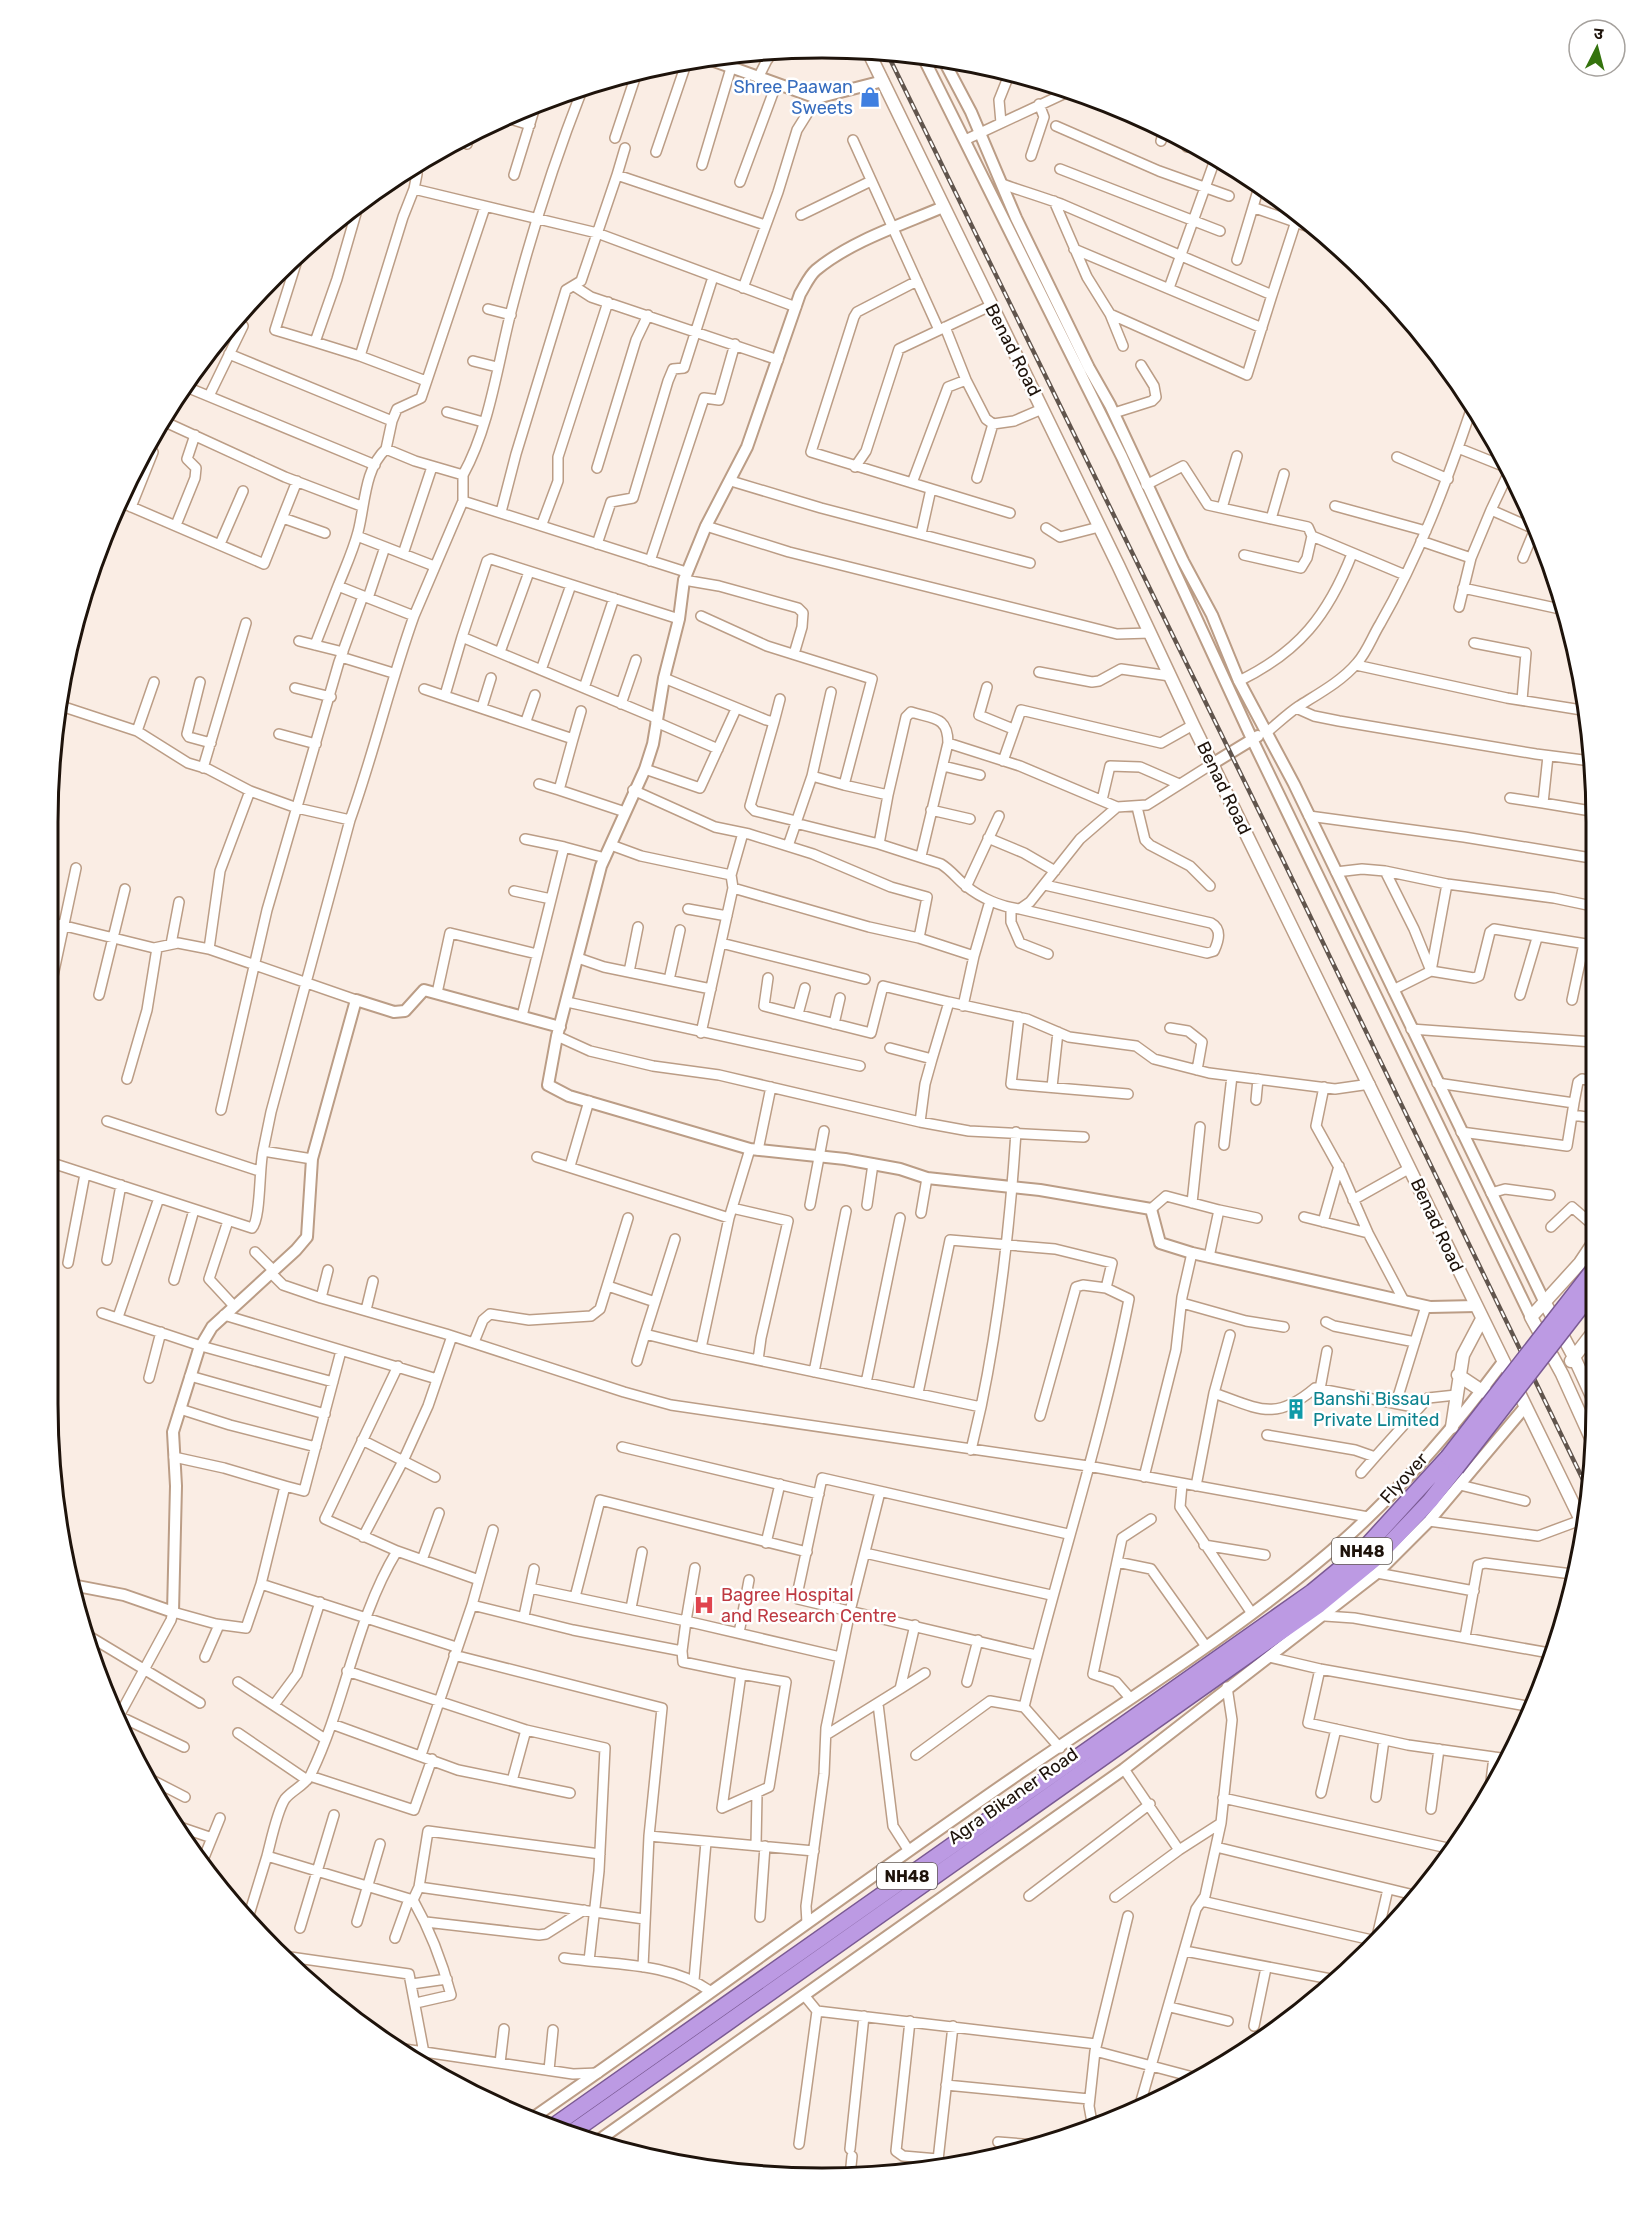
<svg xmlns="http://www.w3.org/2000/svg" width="1645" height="2227" viewBox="0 0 1645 2227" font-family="Rubik,'Noto Sans Devanagari',sans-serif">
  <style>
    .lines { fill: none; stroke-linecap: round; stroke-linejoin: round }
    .minor-casing { stroke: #bb9d86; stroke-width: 12 }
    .tertiary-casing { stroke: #bb9d86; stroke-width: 14 }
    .secondary-casing { stroke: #bb9d86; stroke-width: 15 }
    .trunk-casing { stroke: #7a5a93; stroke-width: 18 }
    .minor { stroke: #fff; stroke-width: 9 }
    .tertiary { stroke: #fff; stroke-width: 10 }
    .secondary { stroke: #fff; stroke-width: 12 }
    .trunk { stroke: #bc9ae3; stroke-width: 15 }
    .rail-casing { stroke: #61554d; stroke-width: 4.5 }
    .rail { stroke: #fff; stroke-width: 2; stroke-dasharray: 7; stroke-linecap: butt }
    .trunk-bridge-casing { stroke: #7a5a93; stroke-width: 18; stroke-linecap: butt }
    .trunk-bridge { stroke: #bc9ae3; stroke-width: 15 }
    .labels { text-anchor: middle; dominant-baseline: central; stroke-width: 5; stroke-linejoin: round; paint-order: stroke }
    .shield { fill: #fff; stroke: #625a54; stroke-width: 1.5 }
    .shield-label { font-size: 16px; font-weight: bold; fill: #1e130b }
    .shop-label { font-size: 18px; fill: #366cbe; stroke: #fff; text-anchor: end }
    .street-label { font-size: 18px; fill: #1e130b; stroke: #fff }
    .culture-label { font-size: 18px; fill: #0d838f; stroke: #fff; text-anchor: start }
    .health-label { font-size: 18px; fill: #be3a42; stroke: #fff; text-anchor: start }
    .rim { fill: none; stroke: #1e130b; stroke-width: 3 }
  </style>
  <rect width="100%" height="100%" fill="#faede4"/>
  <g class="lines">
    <!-- minor casing -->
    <g class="minor-casing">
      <path id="minor" d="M753 53 768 59
        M758 78 772 50
        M507 118 530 125
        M1001 123 999 100 1009 75
        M1056 126 1159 171 1229 196
        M615 138 637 72
        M853 140 939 330
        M965 140 1072 90
        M1161 141 1164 131
        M467 144 470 134
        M1187 147 1189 142
        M656 152 686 64
        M1031 156 1044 117 1039 104
        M702 165 731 68
        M1060 169 1220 231
        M409 172 417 174 414 189 597 233 796 307
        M514 175 535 107
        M617 175 625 148
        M740 182 776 85
        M1002 184C1022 191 1042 197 1061 204L1272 295 1247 375 1110 314 1087 277 1054 201
        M1255 208 1318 230
        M801 215 871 181
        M1074 249 1262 328
        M299 254 275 330 315 342 337 279 359 203
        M1237 260 1259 187
        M917 281 857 312 854 317 811 452 1010 513
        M574 286 591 297 778 360
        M743 288 778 192 797 130 817 98
        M1169 288 1216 157
        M1272 295 1298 215
        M488 309 511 315
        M1110 314 1123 346
        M945 327 966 380
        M315 342 360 356 403 217 414 189
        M229 354 392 421 397 409 421 398 485 207
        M360 356 426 381
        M473 361 497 367
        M184 386 375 465
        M209 396 243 326
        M447 412 483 422
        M1114 413 1152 401 1156 397 1154 386 1141 365
        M163 421 285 477 361 506
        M392 421 386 449 415 461 463 475V501L686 572
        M1458 448 1503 466
        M1397 457 1448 479
        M855 467 866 451 899 349 990 306
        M597 468 636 340 648 315
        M463 475C491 424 498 360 513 304 532 231 555 159 582 90
        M977 478 993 424
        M731 481 821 508 1030 563
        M912 483 948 387 966 380 986 419 993 424 1014 421 1042 409
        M1146 485 1183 466 1208 505 1308 527 1312 536 1405 575
        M120 502 264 564 297 481
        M1335 506 1426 531
        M131 507 153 452
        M1222 508 1237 456
        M1491 510 1508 474
        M501 512 516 454 566 290 581 281 617 175 765 225
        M283 518 325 533
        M1271 519 1284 474
        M542 524 558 481V457L608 302
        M176 525 195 478 196 468 187 459 195 435
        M706 526 789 552 1117 634 1150 633
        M1046 528 1060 537 1099 527
        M921 534 931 489
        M357 536 434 566
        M1421 541 1471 558 1459 607
        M220 544 243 491
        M597 544 611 502 633 498 668 381 673 369 684 368 713 277
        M403 554 432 467
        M1244 555 1301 568 1307 558 1312 536
        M1471 558 1491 510 1539 531
        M1523 558 1535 529
        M650 561 704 398 719 400 735 344
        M684 580 719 586 798 608 803 613 802 627 794 654
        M1463 588 1560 609
        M368 598 385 547
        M414 616 463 501
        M701 616 767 646 872 679 844 785 888 795 879 844 941 864C951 870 957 879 966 886 981 898 1001 907 1020 909L1030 902 1080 839 1117 807 1147 805 1212 764
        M299 641 343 652
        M1474 643 1526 653 1522 700
        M315 645 338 586
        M500 652 529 572
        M341 657 393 673
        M1356 665 1507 698 1588 711
        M541 670 571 585
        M1039 672 1092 682 1099 681 1121 669 1170 676
        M664 678 766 720 774 722 780 699
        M1239 681C1299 652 1328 615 1352 554
        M200 682 187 734 189 737 211 743
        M987 687 979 715 1013 729
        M295 688 331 697
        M584 688 614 598
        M424 689 573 739 559 790 625 812
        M831 692 812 776 844 785
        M445 695 462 637
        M621 704 636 660
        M61 706 137 731 188 763 208 769 250 791 220 871 209 949
        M482 707 491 678
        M1296 708 1314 716 1339 721 1536 754 1591 761
        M656 718 462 637 487 561 491 559 679 619
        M526 721 535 695
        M656 722 718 749
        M774 722 750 806 755 811 796 821
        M137 731 154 682
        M1267 732C1277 724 1287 714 1299 706 1318 694 1342 681 1357 663 1367 652 1372 637 1380 624 1419 556 1446 484 1471 410
        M279 734 316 744
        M573 739 581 711
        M948 743 1020 766 1117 807
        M1548 756 1543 803 1591 811
        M1003 761 1021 710 1161 743 1193 725
        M943 766 980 775
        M203 768 246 623
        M645 769 700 788 736 709
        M539 784 559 790
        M633 790 715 827 749 834 813 854 891 887 927 897 919 938 974 956 990 901
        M250 791 297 808 350 820
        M888 795 906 717 911 712C933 719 948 716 948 743L921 856
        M1510 798 1543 803
        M1102 800 1110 766 1140 767 1179 784
        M1137 807 1145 840 1150 845 1190 866 1210 886
        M931 810 970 819
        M1309 816 1464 837 1591 858
        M795 823 879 844
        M988 838 1024 853 1055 871
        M525 839 564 847
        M611 845 641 856 731 875 733 888 869 927 919 938
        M788 846 812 776
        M1385 871 1447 884 1554 898 1592 906
        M1336 872 1362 869 1385 871 1414 929 1431 971
        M731 875 743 833
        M966 887 999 816
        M514 891 551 899
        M1011 908V922L1020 943 1048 954
        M688 909 727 916
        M1020 909 1207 953 1214 951C1219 940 1222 929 1211 923L1045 885
        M49 922 154 948 178 943 209 949 356 1000
        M721 943 865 979
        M171 944 179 902
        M578 958 604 967 711 989
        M1431 971 1447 884
        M629 972 638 927
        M768 978 764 1006 871 1033 883 986 949 1002
        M669 980 680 930
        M51 985 76 868
        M1393 990 1431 971 1474 978 1479 976 1490 932 1494 929 1592 945
        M437 993 450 933 537 954
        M99 995 125 889
        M1520 995 1537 938
        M1572 1000 1584 944
        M567 1002 860 1066
        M963 1006 974 956
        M798 1014 805 988
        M522 1016 564 847 605 858
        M1019 1017 1011 1084 1128 1094
        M834 1024 840 998
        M1170 1028 1188 1031 1202 1042 1197 1070
        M1411 1029 1593 1042
        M701 1033 733 888
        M557 1036 590 1051 653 1066 719 1075 920 1122 969 1131 1084 1137
        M890 1048 932 1059 949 1002 1027 1019 1069 1037 1136 1046 1154 1059 1209 1073 1335 1089 1370 1084
        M127 1079 147 1010 157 948
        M1437 1083 1574 1103 1567 1146 1461 1132
        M1052 1087 1058 1032
        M1324 1087 1316 1126 1341 1171 1368 1233
        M1256 1100 1258 1079
        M1574 1103 1578 1082 1582 1079 1593 1081
        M221 1110 267 910 339 662 363 596
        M1573 1115 1593 1118
        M107 1121 259 1171
        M920 1122 925 1084 932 1059
        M1224 1145 1232 1076
        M750 1149 729 1218 701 1348 981 1407 971 1450
        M758 1150 771 1087
        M263 1151 271 1112 350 820C374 753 390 683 414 616L338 586C345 568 353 551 358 532 365 506 364 469 386 449
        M537 1157 729 1218
        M49 1162 252 1228C261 1219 259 1168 263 1151L312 1159
        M570 1166 589 1101
        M49 1176 51 1162
        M1491 1193 1505 1189 1550 1195
        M1353 1200 1410 1168
        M1192 1203 1200 1127
        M810 1205 824 1131
        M867 1205 873 1164
        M732 1208 788 1221 761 1338 758 1360
        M1151 1209 1166 1196 1219 1210 1209 1257
        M1219 1210 1257 1218
        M921 1213 927 1178
        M1304 1217 1368 1233 1404 1301
        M228 1221 209 1279 234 1306
        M1323 1222 1339 1166
        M1551 1227 1572 1207 1594 1226
        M675 1239 645 1334 701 1348
        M255 1252 274 1271
        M107 1260 121 1185
        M68 1263 85 1174
        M271 1273 283 1285 321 1298 446 1334 624 1392 671 1405 1088 1466 1368 1517
        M174 1280 194 1210
        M608 1286 655 1302
        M48 1296 53 1297
        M321 1298 328 1270
        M1182 1303 1246 1321 1284 1327
        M366 1310 373 1281
        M102 1313 201 1346 333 1382
        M224 1315 437 1379
        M118 1317 159 1198
        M1326 1322 1334 1326 1415 1342
        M474 1342 483 1320 490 1314 529 1320 591 1316 600 1309 628 1218
        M637 1361 645 1334
        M814 1372 846 1211
        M190 1376 325 1414
        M149 1378 161 1332
        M866 1383 900 1218
        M1320 1389 1327 1351
        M918 1393 950 1240 1055 1249 1112 1263 1106 1288 1129 1299C1102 1437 1057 1571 1024 1707L1060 1748
        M1214 1393 1230 1335
        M1396 1403 1426 1306
        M981 1407C1000 1315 1010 1225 1016 1132
        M180 1409 230 1425 316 1447
        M1040 1416 1076 1287 1083 1285 1106 1288
        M1267 1435 1355 1450 1375 1457 1428 1398 1456 1395
        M362 1440 435 1477
        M622 1447 819 1494
        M1361 1473 1375 1457
        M1144 1477 1176 1350 1182 1297 1192 1253
        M1182 1484 1180 1507 1251 1612
        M1460 1485 1525 1501
        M285 1486 304 1491 341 1351
        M1196 1486 1214 1393C1259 1409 1275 1422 1315 1388L1419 1408
        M1429 1521 1538 1536 1581 1520
        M363 1537 403 1461 428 1406 452 1336
        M766 1543 780 1484
        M1204 1545 1265 1555
        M397 1551 325 1519 398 1366
        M865 1553 1051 1595
        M422 1560 439 1513
        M1117 1562 1151 1569 1205 1645
        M1377 1573 1474 1591
        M479 1580 493 1530
        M261 1584 456 1647
        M530 1588 686 1621 695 1568
        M575 1597 600 1500 807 1552
        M631 1608 642 1552
        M524 1616 534 1569
        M1325 1616 1354 1618 1555 1654
        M739 1633 749 1580
        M87 1635 200 1703
        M1465 1637 1478 1565 1485 1563 1572 1574
        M682 1651 683 1662 741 1674 722 1808 769 1787 786 1682 741 1674
        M454 1655 662 1708 649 1836
        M1036 1655 798 1599 797 1595 822 1478 1068 1534
        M205 1657 219 1625
        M1269 1657 1320 1669 1532 1707
        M1320 1669 1308 1723 1408 1745 1508 1759
        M347 1671 526 1730 605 1748 599 1871 589 1961
        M238 1682 325 1739
        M967 1682 978 1640
        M900 1689 925 1673
        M1130 1698 1116 1682 1093 1674 1122 1538 1151 1519
        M878 1704 893 1826 909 1851
        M274 1705 297 1674 320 1602
        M120 1714 171 1620 173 1612 216 1624 246 1628 261 1584 285 1486 224 1468 174 1457
        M121 1717 184 1747
        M332 1724 458 1770 570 1793
        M238 1733 307 1780
        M826 1735 900 1689 915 1625
        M421 1755 472 1605
        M916 1755 990 1701 1024 1707
        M1124 1769 1179 1850
        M310 1776 414 1810 432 1759
        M146 1777 185 1797
        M512 1781 526 1730
        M1321 1793 1336 1729
        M1376 1797 1384 1740
        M1489 1797 1494 1757
        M1223 1798 1452 1849
        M1431 1809 1439 1749
        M174 1825 212 1838
        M756 1845 757 1794
        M1216 1847 1418 1896
        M201 1865 220 1818
        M419 1887 428 1831 600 1854
        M1029 1896 1150 1804
        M1115 1897 1179 1850 1221 1823
        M413 1900 267 1856C271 1841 277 1811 285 1799 292 1790 306 1785 311 1774 346 1702 355 1620 397 1551L479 1580 472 1605 573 1630 682 1651 686 1621 840 1657
        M1202 1901 1376 1941 1388 1889
        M1128 1916 1095 2051 1193 2077
        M760 1917 765 1846
        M248 1918 267 1856
        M357 1922 380 1844
        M426 1922 539 1935 546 1934 584 1910
        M807 1923 806 1906 824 1774 826 1728 850 1611 880 1492
        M300 1928 334 1815
        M395 1938 409 1899
        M1185 1951 1336 1980
        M283 1956 409 1974 424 2053
        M564 1958C612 1965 670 1962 710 1991
        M643 1967 649 1836 814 1851
        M694 1980 706 1842
        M412 1984 447 1979
        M804 1995 817 2011
        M416 2003 451 1995C442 1961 430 1930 413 1900L419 1887 644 1919
        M1170 2007 1228 2021
        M910 2021 896 2151 903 2156 938 2159
        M1254 2026 1266 1968
        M404 2049 573 2074 598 2073
        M500 2063 504 2029
        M549 2070 553 2030
        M946 2085 1089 2099
        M1139 2108 1196 1909 1205 1896 1221 1823 1232 1720 1227 1687
        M1093 2128 1089 2106 1095 2051
        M998 2142 1035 2145
        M799 2144 817 2011 1096 2044
        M850 2149 864 2016
        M937 2169 953 2026
        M850 2176 852 2156"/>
    </g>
    <!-- tertiary casing -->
    <g class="tertiary-casing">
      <path id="tertiary" d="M922 55 1122 457 1252 739 1531 1317
        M943 59 971 112 1016 218 1089 368 1110 405 1183 561 1212 615 1239 681 1294 784 1545 1303
        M711 60 817 98 883 81
        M943 207C901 225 851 241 816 270 809 276 805 286 800 294L747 447 706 526 684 580 679 619 664 678 653 744 645 769 601 866 557 1036 548 1085 569 1096 750 1149 845 1159 900 1169 927 1178 1040 1190 1151 1209 1160 1243 1192 1253 1430 1307 1476 1306
        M1212 764 1258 736
        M72 1585 124 1595 173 1612 176 1486 173 1432 199 1349 212 1327 296 1250 307 1237 312 1159 356 1000 394 1012 405 1011 424 990 560 1027
        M534 2117C697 2004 856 1886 1020 1773 1128 1699 1248 1625 1346 1538 1405 1485 1456 1425 1503 1362
        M599 2140 1124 1769 1377 1573 1429 1521 1525 1407"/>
    </g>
    <!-- secondary casing -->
    <g class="secondary-casing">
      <path id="secondary" d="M869 53 1118 565 1193 725 1582 1522
        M1594 1242 1580 1263 1531 1317 1562 1374 1595 1447
        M1545 1303 1574 1357 1595 1403
        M1571 1361 1594 1331
        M1458 1375 1482 1391 1501 1398
        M1452 1427 1463 1355 1482 1319"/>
    </g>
    <!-- trunk casing -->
    <g class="trunk-casing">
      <path id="trunk" d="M555 2125 1312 1592 1363 1550 1448 1457
        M574 2131 1319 1605 1375 1559 1430 1501 1456 1468"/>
    </g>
    <!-- minor -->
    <use href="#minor" class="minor"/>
    <!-- tertiary -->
    <use href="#tertiary" class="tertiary"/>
    <!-- secondary -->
    <use href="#secondary" class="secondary"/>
    <!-- trunk -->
    <use href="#trunk" class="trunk"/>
    <!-- rail casing -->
    <g class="rail-casing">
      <path id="rail" d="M887 53 1281 856 1588 1490"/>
    </g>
    <!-- rail -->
    <use href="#rail" class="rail"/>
    <!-- trunk-bridge casing -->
    <g class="trunk-bridge-casing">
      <path id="trunk-bridge" d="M1448 1457 1594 1269
        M1456 1468 1594 1290"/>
    </g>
    <!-- trunk-bridge -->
    <use href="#trunk-bridge" class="trunk-bridge"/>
  </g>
  <!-- icons -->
  <defs>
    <g id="shop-bare" transform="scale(1.62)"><path d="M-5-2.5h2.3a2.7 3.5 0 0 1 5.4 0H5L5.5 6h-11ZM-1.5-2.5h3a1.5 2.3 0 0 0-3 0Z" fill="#3f7fe0" stroke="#fff" stroke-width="2.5" paint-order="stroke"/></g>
    <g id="building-bare" transform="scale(1.62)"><path d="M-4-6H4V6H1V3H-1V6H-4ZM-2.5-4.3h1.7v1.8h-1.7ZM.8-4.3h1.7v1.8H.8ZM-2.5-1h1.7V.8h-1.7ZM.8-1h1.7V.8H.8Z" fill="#0f9aa8" stroke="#fff" stroke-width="2.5" paint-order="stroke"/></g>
    <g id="hospital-bare" transform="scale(1.62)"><path d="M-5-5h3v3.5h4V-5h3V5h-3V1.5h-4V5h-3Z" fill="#e0444e" stroke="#fff" stroke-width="2.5" paint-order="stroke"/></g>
  </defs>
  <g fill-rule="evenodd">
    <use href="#shop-bare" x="870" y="97"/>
    <use href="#building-bare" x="1296" y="1409"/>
    <use href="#hospital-bare" x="704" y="1605"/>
  </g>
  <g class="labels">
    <!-- shield labels -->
    <g class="shield">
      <rect x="1332" y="1538" width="60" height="26" rx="4.5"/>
      <rect x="877" y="1863" width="60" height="26" rx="4.5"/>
    </g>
    <g class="shield-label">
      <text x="1362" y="1551">NH48</text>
      <text x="907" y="1876">NH48</text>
    </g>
    <!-- shop labels -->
    <g class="shop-label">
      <text x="853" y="87">Shree Paawan<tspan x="853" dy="21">Sweets</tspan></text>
    </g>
    <!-- street labels -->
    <g class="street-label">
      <text transform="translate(1013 350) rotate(63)">Benad Road</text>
      <text transform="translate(1224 788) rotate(64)">Benad Road</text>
      <text transform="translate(1437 1225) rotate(65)">Benad Road</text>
      <text transform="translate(1404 1478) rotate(-48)">Flyover</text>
      <text transform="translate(1013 1796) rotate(-35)">Agra Bikaner Road</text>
    </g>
    <!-- culture labels -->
    <g class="culture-label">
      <text x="1313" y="1399">Banshi Bissau<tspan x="1313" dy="21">Private Limited</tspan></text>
    </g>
    <!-- health labels -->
    <g class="health-label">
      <text x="721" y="1595">Bagree Hospital<tspan x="721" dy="21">and Research Centre</tspan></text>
    </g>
  </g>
  <!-- crop -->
  <path d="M0 0H1645V2227H0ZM822 58H822A764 764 0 0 1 1586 822V1404A764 764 0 0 1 822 2168H822A764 764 0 0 1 58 1404V822A764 764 0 0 1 822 58Z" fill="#fff" fill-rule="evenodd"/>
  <path class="rim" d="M822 58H822A764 764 0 0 1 1586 822V1404A764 764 0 0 1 822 2168H822A764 764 0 0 1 58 1404V822A764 764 0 0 1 822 58Z"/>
  <!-- north arrow -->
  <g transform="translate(1597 48) rotate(6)"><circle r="28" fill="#ffffff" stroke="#a5a19d" stroke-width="1.5"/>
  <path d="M0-4.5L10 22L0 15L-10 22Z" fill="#34730d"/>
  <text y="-9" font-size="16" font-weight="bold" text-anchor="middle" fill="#1e130b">उ</text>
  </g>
</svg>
